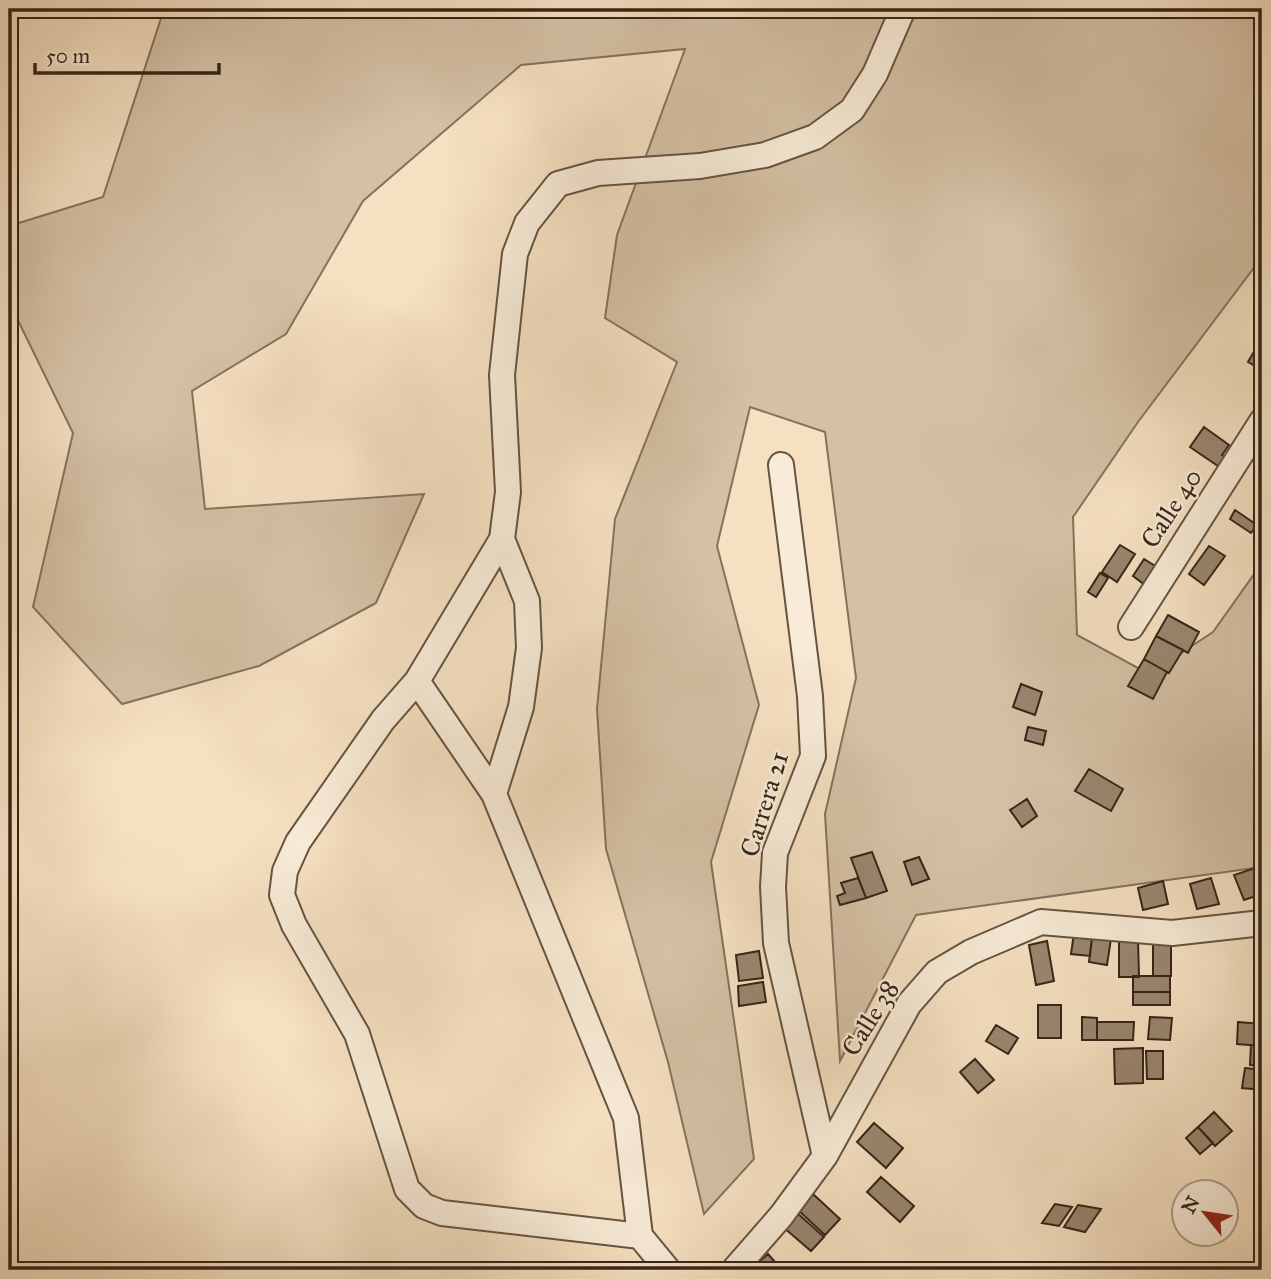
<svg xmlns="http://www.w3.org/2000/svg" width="1271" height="1279" viewBox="0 0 1271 1279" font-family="'IM FELL Great Primer',serif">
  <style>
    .green { fill: #d4c0a4; stroke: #84725e; stroke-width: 2 }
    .building { fill: #99866f; stroke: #352517; stroke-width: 2 }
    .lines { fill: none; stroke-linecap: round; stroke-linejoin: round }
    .street-casing { stroke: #655442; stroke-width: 28 }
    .street { stroke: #f8ebd7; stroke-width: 24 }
    .labels { text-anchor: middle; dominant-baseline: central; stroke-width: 5; stroke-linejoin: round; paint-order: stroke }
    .street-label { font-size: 26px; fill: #352517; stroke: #f8ebd7 }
  </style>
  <rect width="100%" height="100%" fill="#f5e0c1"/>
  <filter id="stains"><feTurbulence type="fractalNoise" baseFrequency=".00286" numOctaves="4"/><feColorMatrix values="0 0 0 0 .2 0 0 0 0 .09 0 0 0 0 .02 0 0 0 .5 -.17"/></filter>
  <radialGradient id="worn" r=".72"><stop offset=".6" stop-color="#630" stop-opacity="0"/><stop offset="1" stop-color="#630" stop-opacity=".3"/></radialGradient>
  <!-- green -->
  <path class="green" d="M164 9H1262V257L1138 422 1073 517 1077 635 1149 674 1213 632 1262 563V867L916 915 840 1061 825 814 856 678 825 432 750 407 717 546 759 705 711 862 754 1159 704 1214 668 1062 606 849 597 709 615 519 677 362 605 318 617 235 685 49 521 65 363 201 286 334 192 391 205 509 424 494 376 603 259 666 122 704 33 607 73 433 9 302V226L103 197Z"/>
  <!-- building -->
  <path class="building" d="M1262 338V370L1248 362Z
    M1204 427 1229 445 1222 455 1227 458 1221 468 1190 447Z
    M1235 510 1257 525 1251 533 1230 519Z
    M1120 545 1135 554 1117 582 1102 572Z
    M1209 546 1225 556 1204 585 1189 574Z
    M1144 559 1157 567 1145 585 1133 576Z
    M1100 573 1108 578 1096 597 1088 592Z
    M1168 615 1199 632 1188 653 1156 636Z
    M1156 636 1183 650 1169 673 1144 659Z
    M1144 659 1167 672 1153 699 1128 686Z
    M1021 684 1042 692 1035 715 1013 707Z
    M1028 727 1046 731 1043 745 1025 740Z
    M1089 769 1123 789 1111 811 1075 791Z
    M1027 799 1037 816 1022 827 1010 810Z
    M872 852 887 891 866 898 851 858Z
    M919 857 929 879 912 885 904 862Z
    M1255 868 1262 894 1244 900 1234 875Z
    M858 878 866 898 840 905 837 896 845 893 841 883Z
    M1211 878 1219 904 1197 909 1190 884Z
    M1163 881 1168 904 1143 910 1138 888Z
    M1075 926 1093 929 1090 956 1071 954Z
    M1093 929 1112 932 1107 965 1089 962Z
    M1153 939H1171V976H1153Z
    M1119 940H1138L1139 977H1119Z
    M1047 941 1054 981 1036 985 1029 945Z
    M759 951 763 978 739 981 736 955Z
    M1133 976H1170V992H1133Z
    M763 982 766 1002 739 1006 738 986Z
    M1133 992H1170V1005H1133Z
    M1038 1005H1061V1038H1038Z
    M1082 1017 1097 1018V1040H1082Z
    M1150 1017 1172 1018 1170 1040 1148 1039Z
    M1097 1022H1134L1133 1040H1097Z
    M1238 1022 1262 1024V1046L1237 1044Z
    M996 1025 1018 1038 1008 1054 986 1041Z
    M1251 1045 1262 1046V1066L1250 1065Z
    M1143 1048V1083L1115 1084 1114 1049Z
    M1146 1051H1163V1079H1147Z
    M975 1059 994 1080 978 1093 960 1072Z
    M1245 1068 1262 1070V1090L1242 1088Z
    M1214 1112 1232 1131 1215 1146 1198 1127Z
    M874 1123 903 1148 886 1168 857 1142Z
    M1198 1127 1213 1143 1200 1154 1186 1138Z
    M881 1177 914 1206 900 1222 867 1192Z
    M813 1194 840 1219 825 1235 798 1210Z
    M1055 1204 1072 1207 1059 1226 1042 1223Z
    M1078 1205 1101 1209 1085 1232 1064 1227Z
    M796 1212 824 1237 811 1251 783 1227Z
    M768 1254 782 1270H755L752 1268Z
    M1181 1265 1182 1270H1138L1137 1267Z"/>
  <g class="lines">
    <!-- street casing -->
    <g class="street-casing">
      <path id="street" d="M781 465 810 696 813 756 775 853 773 887 776 943 825 1156
        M1131 627 1262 421
        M417 681 494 794 626 1118 640 1236 668 1270
        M494 794 521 707 529 648 527 601 502 539
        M640 1236 442 1213 424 1206 407 1189 357 1034 294 925 282 895 285 871 298 842 383 720 417 681 502 539 508 492 502 375 515 254 527 223 558 184 598 173 700 166 765 155 815 137 852 110 875 74 903 9
        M734 1270 781 1216 825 1156 909 1004 937 972 971 952 1041 922 1172 933 1262 923"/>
    </g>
    <!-- street -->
    <use href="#street" class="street"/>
  </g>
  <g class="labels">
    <!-- street labels -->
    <g class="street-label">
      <text transform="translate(1171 508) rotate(-57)">Calle 40</text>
      <text transform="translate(764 804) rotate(-73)">Carrera 21</text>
      <text transform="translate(870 1018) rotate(-58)">Calle 38</text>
    </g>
  </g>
  <!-- margin -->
  <rect width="1271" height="1279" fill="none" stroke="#f5e0c1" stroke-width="35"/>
  <rect x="10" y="10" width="1250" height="1258" fill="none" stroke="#352517" stroke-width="3.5"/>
  <rect x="18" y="18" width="1236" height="1244" fill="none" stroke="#352517" stroke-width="2"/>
  <!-- north arrow -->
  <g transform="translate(1205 1213) rotate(300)"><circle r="33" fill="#f8ebd7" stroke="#aa9c8a" stroke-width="2"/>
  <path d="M0-5L12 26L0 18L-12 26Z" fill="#8f2418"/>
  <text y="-10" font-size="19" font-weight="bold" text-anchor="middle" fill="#352517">N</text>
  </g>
  <!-- scale -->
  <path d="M35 63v10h184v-10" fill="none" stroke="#352517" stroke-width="3.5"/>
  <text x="46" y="63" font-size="21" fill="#352517" stroke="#f8ebd7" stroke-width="5" paint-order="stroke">50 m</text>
  <rect width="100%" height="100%" filter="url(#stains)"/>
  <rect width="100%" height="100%" fill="url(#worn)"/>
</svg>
